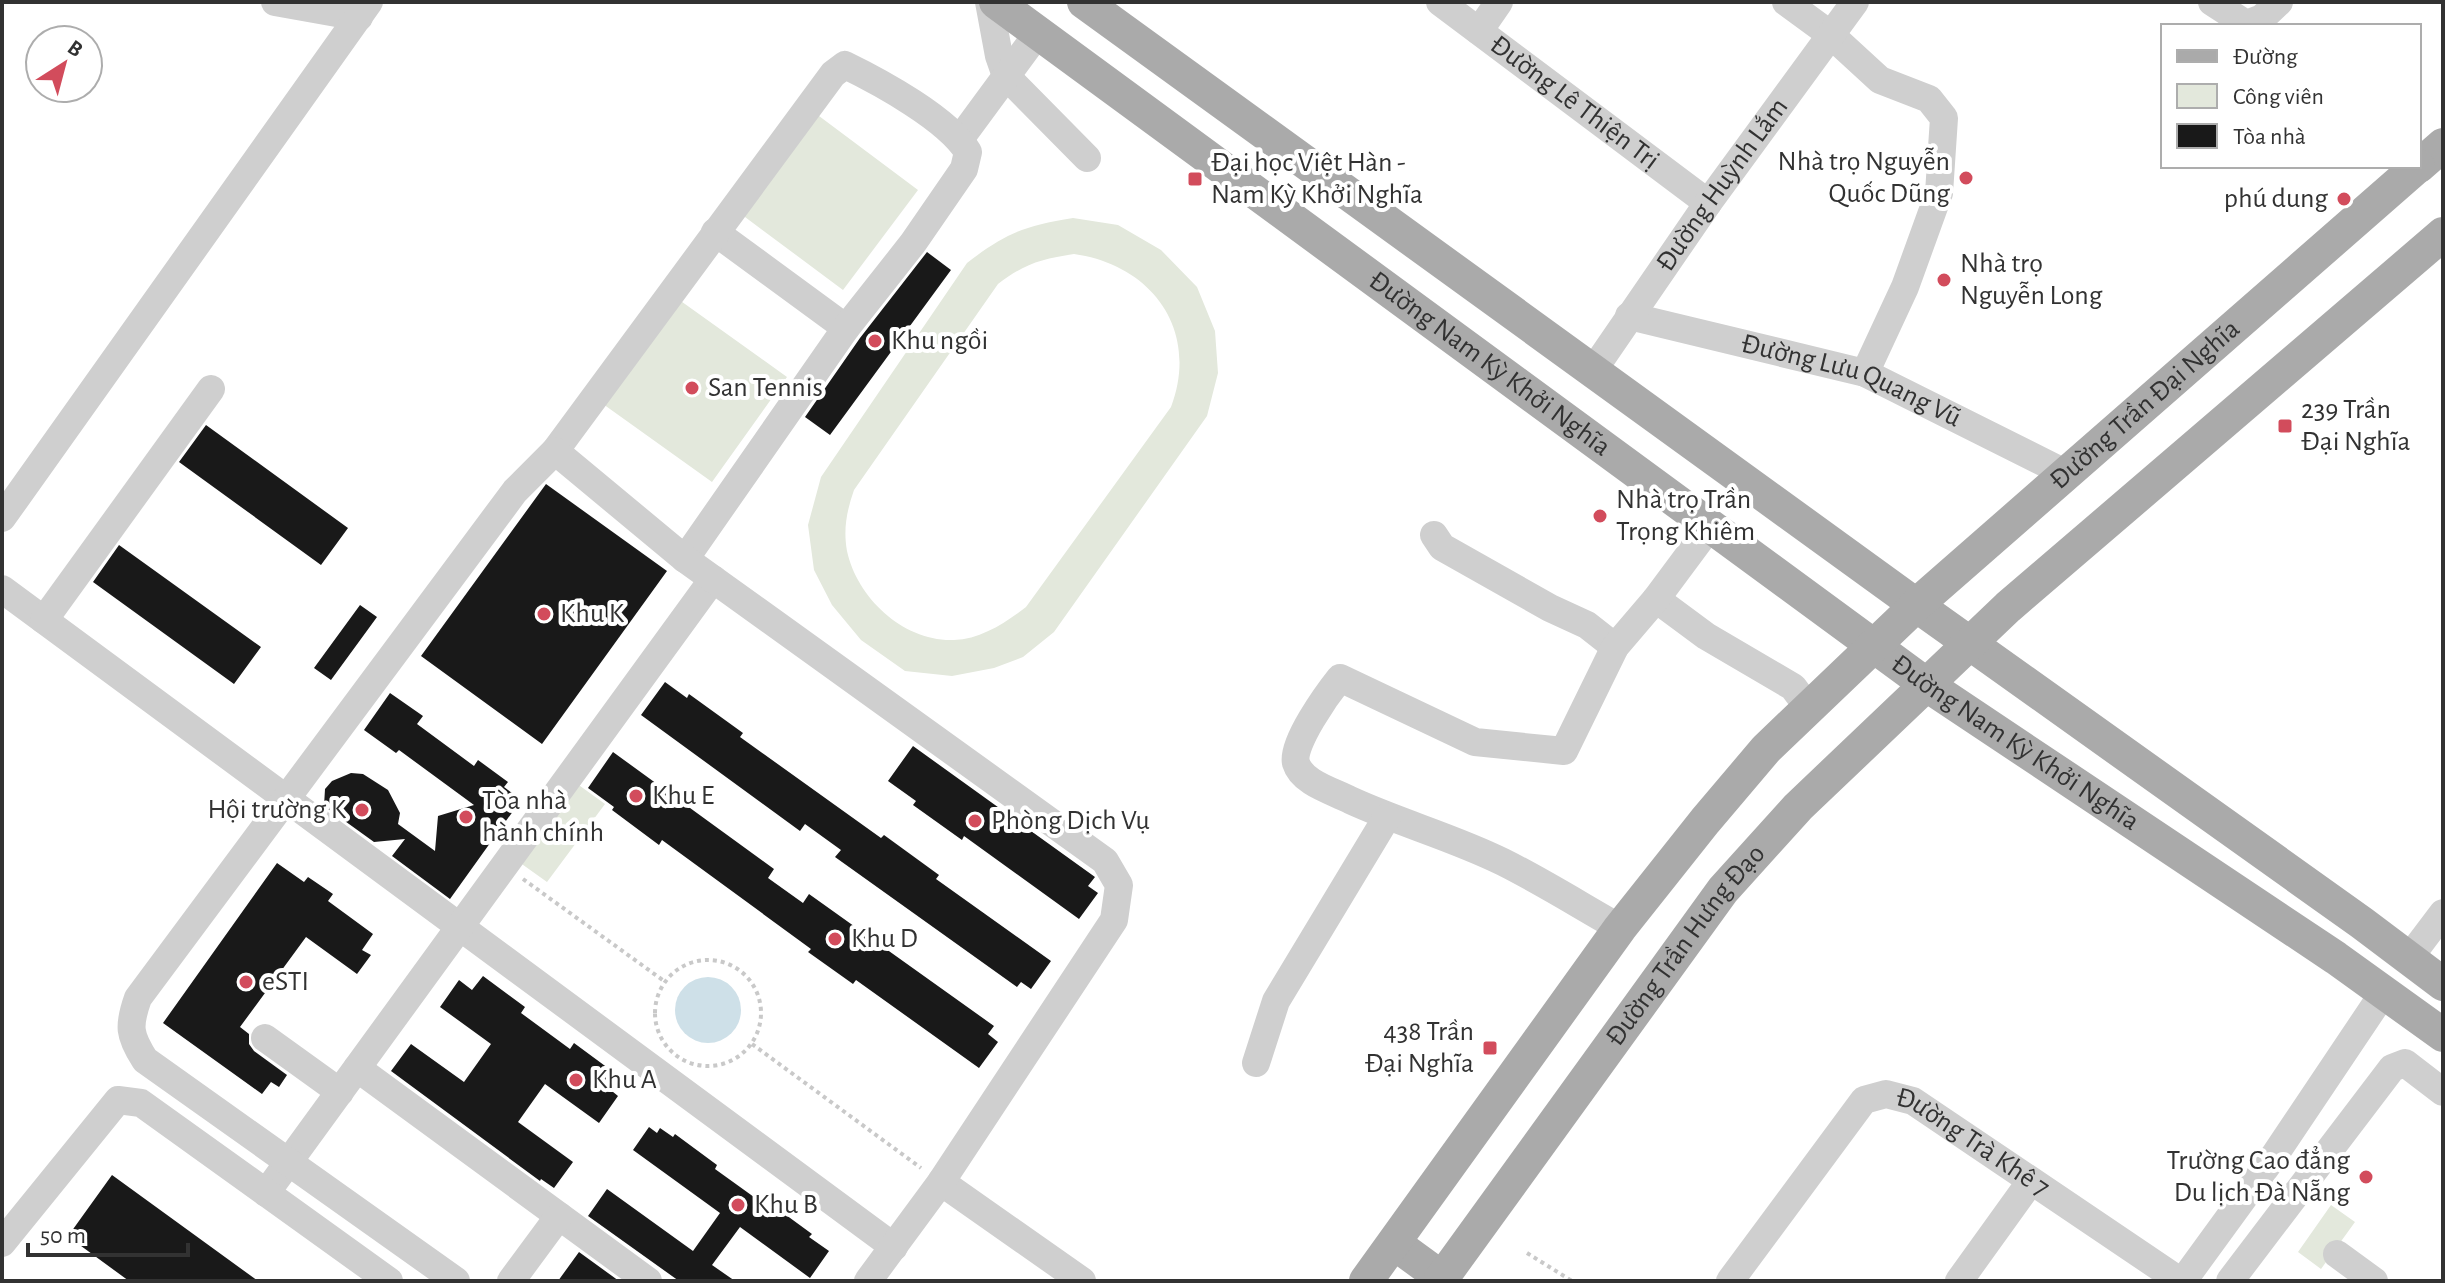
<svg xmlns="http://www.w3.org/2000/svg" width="2445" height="1283" viewBox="0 0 2445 1283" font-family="'Alegreya Sans',sans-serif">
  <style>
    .green { fill: #e3e8dc; fill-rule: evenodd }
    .water { fill: #cee0e8 }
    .building { fill: #191919 }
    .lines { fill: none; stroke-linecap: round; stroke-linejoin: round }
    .path { stroke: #c9c9c9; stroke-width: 4; stroke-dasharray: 4 4; stroke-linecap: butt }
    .minor { stroke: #cfcfcf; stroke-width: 28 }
    .major { stroke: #aaa; stroke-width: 34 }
    .poi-dot { fill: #d24c5c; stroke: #fff; stroke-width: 3 }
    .labels { text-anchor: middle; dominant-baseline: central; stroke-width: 8; stroke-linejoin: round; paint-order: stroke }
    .street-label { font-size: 28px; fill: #323232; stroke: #fff }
    .poi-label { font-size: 28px; fill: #323232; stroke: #fff; text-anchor: start }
  </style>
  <rect width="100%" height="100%" fill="#fff"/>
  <!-- green -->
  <path class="green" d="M815 113 918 190 843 290 741 214Z
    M1073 218 1118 225 1161 250 1197 287 1215 331 1218 373 1207 416 1054 632 1023 657 994 668 952 676 905 671 861 640 832 605 814 570 808 525 821 477 967 263C1006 233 1024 226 1073 218ZM1074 254C1152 265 1200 330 1171 407L1026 607C1005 623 981 639 954 640 904 642 857 598 847 551 843 529 847 510 854 490L998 284C1024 264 1041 259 1074 254Z
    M671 294 787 377 712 482 596 399Z
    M576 783 605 804 547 882 519 862Z
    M2331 1205 2355 1222 2321 1269 2298 1252Z"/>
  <!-- water -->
  <path class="water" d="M675 1010a33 33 0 1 1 66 0a33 33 0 1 1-66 0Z"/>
  <!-- building -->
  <path class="building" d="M927 252 951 270 830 435 805 417 860 338Z
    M206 425 348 528 321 565 179 462Z
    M546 484 667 571 542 744 421 656Z
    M119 545 261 647 234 684 93 582Z
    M360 605 377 617 331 680 314 668Z
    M665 682 687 698 689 694 743 733 740 737 881 838 884 835 939 875 936 879 1051 961 1031 989 1021 982 1017 987 835 857 841 850 805 824 800 831 641 715Z
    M390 693 423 716 417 724 474 766 478 760 508 782 504 787 521 800 450 899 392 856 405 839 374 842 324 806 325 789 332 781 351 773 363 774 388 790 400 813 398 824 435 851 438 816 474 805 399 750 396 753 364 730Z
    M913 746 1095 877 1088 886 1098 893 1079 919 964 836 962 840 913 805 916 801 888 781Z
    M613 752 774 869 768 878 803 903 809 894 994 1026 988 1034 998 1042 979 1068 856 980 853 984 808 952 811 949 662 840 659 845 612 810 614 807 588 788Z
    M277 863 304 882 308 877 333 894 328 901 373 934 362 950 371 955 357 974 306 937 240 1027 249 1034V1044L254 1051 287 1075 279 1087 271 1082 262 1094 163 1023Z
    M483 976 525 1007 521 1013 570 1049 574 1043 616 1074 607 1087 618 1096 599 1123 545 1084 518 1122 573 1162 554 1188 541 1179 540 1181 391 1071 411 1044 464 1082 491 1044 440 1007 459 980 472 990Z
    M649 1127 657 1133 660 1128 673 1137 675 1134 717 1165 715 1169 768 1207 771 1204 812 1234 809 1237 829 1251 810 1278 740 1227 712 1265 735 1281H679L588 1216 607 1189 693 1251 720 1213 633 1150Z
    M112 1175 258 1281H129L77 1243 80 1238 71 1232Z
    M579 1252 619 1281H558Z"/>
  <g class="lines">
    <!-- path -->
    <path class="path" d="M523 879 664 981
      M655 1013a53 53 0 1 1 106 0a53 53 0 1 1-106 0Z
      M752 1044 921 1168
      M1527 1253 1572 1281"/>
    <!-- minor -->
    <g class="minor">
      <path d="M275 2 359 17"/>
      <path d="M989 2 999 56 1006 76 1087 158"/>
      <path id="s1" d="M1440 2 1708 203"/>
      <path d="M1786 2 1831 35 1880 80 1929 99 1944 118 1939 193 1905 287 1865 373"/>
      <path d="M2212 2 2246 24 2262 18 2279 2"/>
      <path d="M1479 31 1499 2"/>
      <path d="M960 139 1038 33"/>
      <path d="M715 232 846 328"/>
      <path id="s2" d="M1629 316 1865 373 2065 473"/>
      <path id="s3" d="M1592 372 1708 203 1855 2"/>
      <path d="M555 451 833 74 845 65C880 82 948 119 968 152L964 169 913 243 846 328 685 559"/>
      <path d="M2 518 369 2"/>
      <path d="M1434 535 1442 547 1550 608 1587 625 1615 647"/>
      <path d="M2 589 894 1247"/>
      <path d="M1656 599 1706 636 1793 687 1808 707"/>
      <path d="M44 620 211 389"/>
      <path d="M1620 928C1581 906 1543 882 1503 862 1455 838 1400 823 1350 800 1333 791 1302 783 1296 763 1291 744 1328 693 1340 678L1475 742 1564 751 1615 647 1656 599 1711 525"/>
      <path d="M2409 958 2443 913"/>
      <path d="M265 1038 340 1092"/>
      <path d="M1256 1063 1276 1001 1387 817"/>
      <path d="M357 1068 648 1281"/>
      <path d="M941 1182 1082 1281"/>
      <path d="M266 1193 713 579"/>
      <path d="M2 1243 118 1100 141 1103 389 1281"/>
      <path d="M2337 1254 2374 1281"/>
      <path d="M456 1281 145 1060C129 1035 128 1026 138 998L515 491 555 451 685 559 1105 861 1119 885 1114 920 941 1182 868 1281"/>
      <path d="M511 1281 559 1216"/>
      <path id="s4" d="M1730 1281 1864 1100 1886 1094 1913 1101 2180 1281"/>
      <path d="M1959 1281 2031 1181"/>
      <path d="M2183 1281 2274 1156 2384 992"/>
      <path d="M2230 1281 2392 1068 2405 1063 2443 1092"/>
    </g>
    <!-- major -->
    <g class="major">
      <path id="s5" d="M996 2 1927 685 2336 958 2443 1035"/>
      <path d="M1084 2 1916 605 2362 923 2443 984"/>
      <path d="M2419 166 2443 145"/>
      <path d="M1394 1243 1442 1278"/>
      <path id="s6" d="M1366 1281 1620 928 1705 821 1766 749 1923 599 2418 166"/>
      <path id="s7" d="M1440 1281 1723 890 1798 807 2008 607 2443 234"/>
    </g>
  </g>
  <!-- markers -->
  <g class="poi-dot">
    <circle cx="1966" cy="178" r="8"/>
    <rect x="1187" y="171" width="16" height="16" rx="4"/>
    <circle cx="2344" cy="199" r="8"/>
    <circle cx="1944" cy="280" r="8"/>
    <circle cx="875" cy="341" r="8"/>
    <circle cx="692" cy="388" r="8"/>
    <rect x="2277" y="418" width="16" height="16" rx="4"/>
    <circle cx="1600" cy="516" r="8"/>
    <circle cx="544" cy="614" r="8"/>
    <circle cx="636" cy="796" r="8"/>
    <circle cx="362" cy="810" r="8"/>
    <circle cx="466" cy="817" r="8"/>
    <circle cx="975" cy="821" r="8"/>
    <circle cx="835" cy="939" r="8"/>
    <circle cx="246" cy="982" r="8"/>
    <rect x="1482" y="1040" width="16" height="16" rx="4"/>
    <circle cx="576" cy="1080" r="8"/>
    <circle cx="2366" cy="1177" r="8"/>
    <circle cx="738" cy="1205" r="8"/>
  </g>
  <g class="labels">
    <!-- street labels -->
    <g class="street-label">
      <text stroke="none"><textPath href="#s1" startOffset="168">Đường Lê Thiện Trị</textPath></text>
      <text stroke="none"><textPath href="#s3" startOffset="228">Đường Huỳnh Lắm</textPath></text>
      <text stroke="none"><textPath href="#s5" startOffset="612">Đường Nam Kỳ Khởi Nghĩa</textPath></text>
      <text stroke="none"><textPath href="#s2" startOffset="232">Đường Lưu Quang Vũ</textPath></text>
      <text stroke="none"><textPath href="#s6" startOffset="1178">Đường Trần Đại Nghĩa</textPath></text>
      <text stroke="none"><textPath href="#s5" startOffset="1260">Đường Nam Kỳ Khởi Nghĩa</textPath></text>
      <text stroke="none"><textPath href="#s7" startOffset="416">Đường Trần Hưng Đạo</textPath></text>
      <text stroke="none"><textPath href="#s4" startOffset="348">Đường Trà Khê 7</textPath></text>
    </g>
    <!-- poi labels -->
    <g class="poi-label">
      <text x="1950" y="162" text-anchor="end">Nhà trọ Nguyễn<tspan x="1950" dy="32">Quốc Dũng</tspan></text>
      <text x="1211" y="163">Đại học Việt Hàn -<tspan x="1211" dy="32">Nam Kỳ Khởi Nghĩa</tspan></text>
      <text x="2328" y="199" text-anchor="end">phú dung</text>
      <text x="1960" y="264">Nhà trọ<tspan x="1960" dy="32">Nguyễn Long</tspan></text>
      <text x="891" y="341">Khu ngồi</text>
      <text x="708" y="388">San Tennis</text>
      <text x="2301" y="410">239 Trần<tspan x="2301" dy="32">Đại Nghĩa</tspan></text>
      <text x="1616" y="500">Nhà trọ Trần<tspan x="1616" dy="32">Trọng Khiêm</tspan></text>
      <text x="560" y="614">Khu K</text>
      <text x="652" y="796">Khu E</text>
      <text x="482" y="801">Tòa nhà<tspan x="482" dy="32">hành chính</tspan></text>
      <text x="346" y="810" text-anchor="end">Hội trường K</text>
      <text x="991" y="821">Phòng Dịch Vụ</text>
      <text x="851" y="939">Khu D</text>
      <text x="262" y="982">eSTI</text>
      <text x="1474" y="1032" text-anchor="end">438 Trần<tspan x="1474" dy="32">Đại Nghĩa</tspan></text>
      <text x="592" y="1080">Khu A</text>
      <text x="2350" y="1161" text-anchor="end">Trường Cao đẳng<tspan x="2350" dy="32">Du lịch Đà Nẵng</tspan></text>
      <text x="754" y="1205">Khu B</text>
    </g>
  </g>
  <!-- border -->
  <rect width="2445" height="1283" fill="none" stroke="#323232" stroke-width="8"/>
  <!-- legend -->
  <rect x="2161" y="24" width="260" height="144" fill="#ffffff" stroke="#adadad" stroke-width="2"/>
  <rect x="2177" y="50" width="40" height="12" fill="#aaaaaa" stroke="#adadad" stroke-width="2"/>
  <text x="2233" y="64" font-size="24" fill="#323232">Đường</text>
  <rect x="2177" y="84" width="40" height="24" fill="#e3e8dc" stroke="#adadad" stroke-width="2"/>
  <text x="2233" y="104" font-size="24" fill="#323232">Công viên</text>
  <rect x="2177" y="124" width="40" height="24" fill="#191919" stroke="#adadad" stroke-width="2"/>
  <text x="2233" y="144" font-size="24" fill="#323232">Tòa nhà</text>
  <!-- north arrow -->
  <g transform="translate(64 64) rotate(36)"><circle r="38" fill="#ffffff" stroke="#adadad" stroke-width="2"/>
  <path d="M0-6L14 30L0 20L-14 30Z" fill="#d24c5c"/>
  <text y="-12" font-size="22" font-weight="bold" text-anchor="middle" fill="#323232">B</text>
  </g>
  <!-- scale -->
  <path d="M28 1243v12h160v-12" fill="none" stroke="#323232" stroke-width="4"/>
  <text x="40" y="1243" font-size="24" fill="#323232" stroke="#ffffff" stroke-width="6" paint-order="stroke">50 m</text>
</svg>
